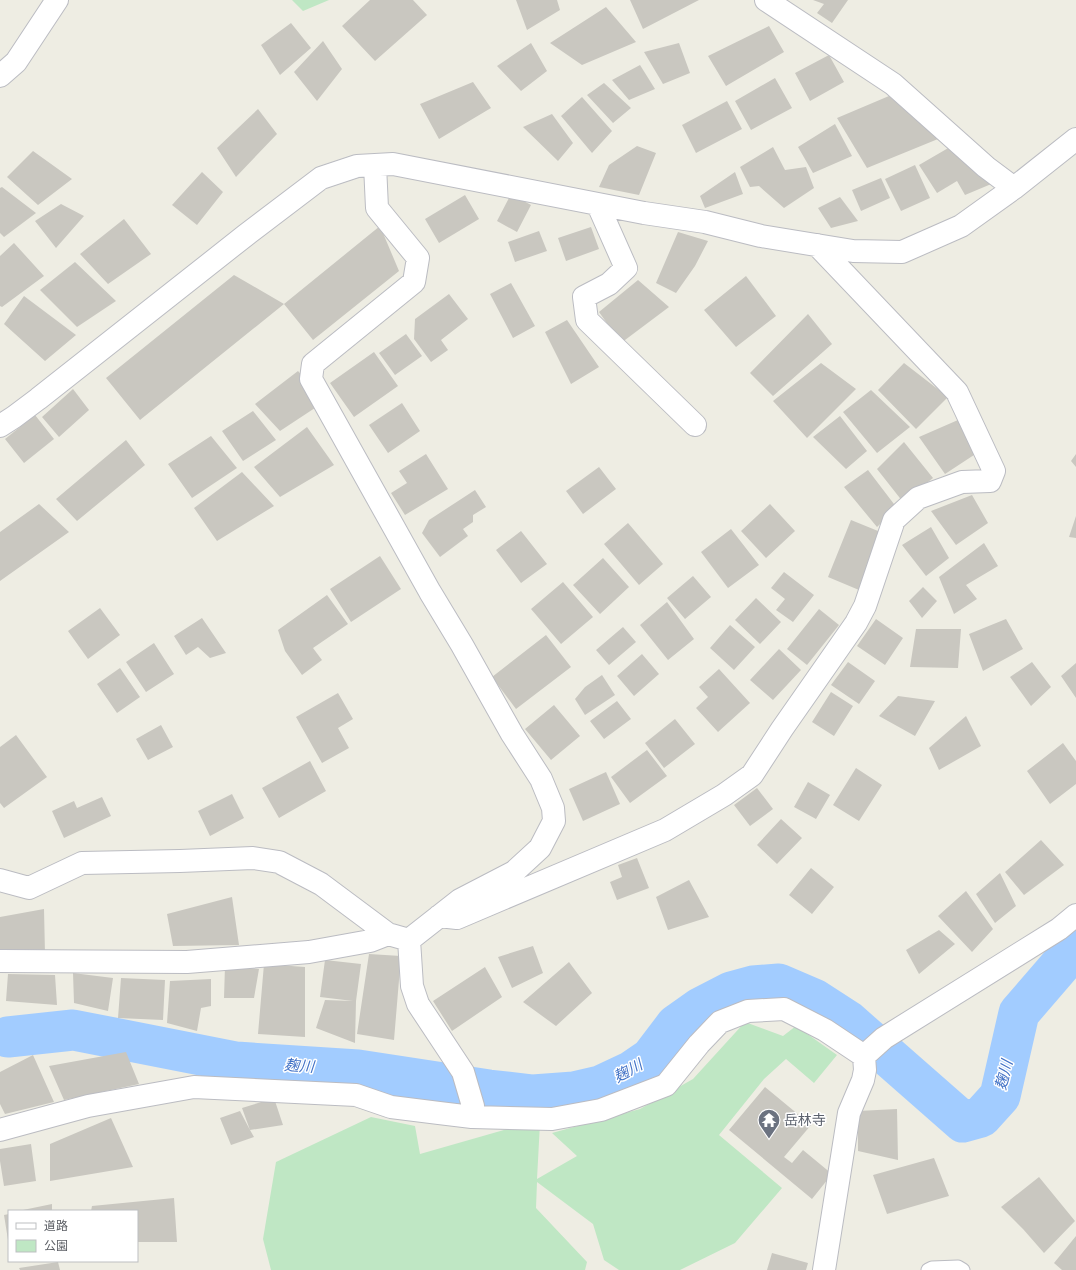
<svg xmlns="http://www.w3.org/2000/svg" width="1076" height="1270" viewBox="0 0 1076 1270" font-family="Jost,'Noto Sans JP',sans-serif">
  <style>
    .green { fill: #bfe7c4 }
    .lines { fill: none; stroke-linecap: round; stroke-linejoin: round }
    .stream { stroke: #a2ccff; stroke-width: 7 }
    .river { stroke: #a2ccff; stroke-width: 41 }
    .building { fill: #c9c7c0 }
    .lane-casing { stroke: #bbbcc2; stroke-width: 15 }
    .street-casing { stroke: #bbbcc2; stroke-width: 24 }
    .lane { stroke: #fff; stroke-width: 13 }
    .street { stroke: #fff; stroke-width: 22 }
    .labels { text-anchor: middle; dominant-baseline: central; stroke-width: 3; stroke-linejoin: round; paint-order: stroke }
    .worship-label { font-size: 14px; fill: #5b616d; stroke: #fff; text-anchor: start }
    .water-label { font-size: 15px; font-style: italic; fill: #4272c6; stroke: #fff }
  </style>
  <rect width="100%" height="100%" fill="#eeede3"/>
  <!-- green -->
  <path class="green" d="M292 0H329L303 11Z
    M745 1022 783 1036 796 1026 837 1055 814 1083 786 1059 764 1079 719 1135 782 1188 735 1243 680 1270H619L604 1260 593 1224 537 1182 536 1208 587 1262 585 1270H271L263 1239 276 1162 371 1117 415 1126 420 1154 514 1127 540 1123 537 1179 577 1156 552 1133 640 1109 693 1079Z"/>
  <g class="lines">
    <!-- stream -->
    <path class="stream" d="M0 1042 8 1037"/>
    <!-- river -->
    <path class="river" d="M8 1037 73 1030 236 1062 358 1070 489 1090 533 1095 574 1092 600 1086 632 1071 651 1058 676 1025 700 1008 731 992 753 986 779 984 814 999 848 1021 963 1122 981 1117 1000 1096 1019 1013 1076 947"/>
  </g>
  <!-- building -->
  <path class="building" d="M370 0H413L427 15 375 61 342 26Z
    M516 0H557L560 10 527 30Z
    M630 0H699L643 29Z
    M813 0H848L832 23 817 13 824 4Z
    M606 7 636 42 582 65 550 43Z
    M291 23 311 48 280 75 261 45Z
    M769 26 784 52 726 86 708 56Z
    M323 41 342 69 317 101 294 72Z
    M531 43 547 71 521 91 497 66Z
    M679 43 690 73 663 84 644 52Z
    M829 55 844 82 810 101 795 73Z
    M640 65 655 89 629 100 612 80Z
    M775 78 792 108 751 130 735 101Z
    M473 82 491 108 439 139 420 104Z
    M604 83 631 108 613 123 587 95Z
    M889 96 938 139 867 168 837 118Z
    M582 97 612 131 592 153 561 116Z
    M727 101 742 129 696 153 682 125Z
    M258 109 277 134 236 177 217 148Z
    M552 114 573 143 558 161 523 127Z
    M835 124 852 156 813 173 798 147Z
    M637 146 656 153 639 195 599 187 609 165Z
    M773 147 785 170 806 167 814 188 784 208 759 186 750 187 740 167Z
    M950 147 996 182 965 195 957 181 937 193 919 165Z
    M33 151 72 179 38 205 7 177Z
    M915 165 930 198 901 211 885 179Z
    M202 172 223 192 197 225 172 205Z
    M735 172 743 194 705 208 700 196Z
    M881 178 890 198 861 211 852 190Z
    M2 187 36 213 4 237 0 233V188Z
    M511 194 531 205 517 232 497 221Z
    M465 195 479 219 439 243 425 219Z
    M840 197 858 221 831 228 818 208Z
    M61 204 84 216 56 248 35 221Z
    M124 219 151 254 108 284 80 254Z
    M380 226 399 271 313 340 284 304Z
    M591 227 599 249 566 261 558 238Z
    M539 231 547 251 515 262 508 242Z
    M678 232 708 241 695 266 676 293 656 283Z
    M14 243 44 276 2 307 0 306V256Z
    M75 262 116 301 77 327 40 290Z
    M234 275 284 304 140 420 106 378Z
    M746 276 776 316 736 347 704 310Z
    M638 280 669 307 621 343 599 312Z
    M511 283 535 326 513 338 490 294Z
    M449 294 468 319 441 340 448 350 431 362 414 339 415 319Z
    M24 296 76 335 45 361 4 324Z
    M808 314 832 344 773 396 750 373Z
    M567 320 599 367 571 384 545 332Z
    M406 334 422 356 395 375 379 353Z
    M374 352 398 386 354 417 330 383Z
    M821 363 856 389 807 438 773 401Z
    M904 363 948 397 916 429 878 390Z
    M298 371 324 402 280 431 255 404Z
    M73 389 89 410 59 437 42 417Z
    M871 390 910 427 877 453 843 412Z
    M402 403 420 431 388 453 369 425Z
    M253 411 276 440 243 461 222 431Z
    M35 415 54 439 24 463 5 439Z
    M840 416 867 451 846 469 813 437Z
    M958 420 977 453 945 474 919 437Z
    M307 427 334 465 280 497 254 467Z
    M211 436 237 468 192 498 168 464Z
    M126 440 145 465 77 521 56 499Z
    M904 442 933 478 903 502 877 469Z
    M426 454 448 489 405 515 391 493 407 483 399 471Z
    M1076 454V467L1071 461Z
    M599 467 616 489 583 514 566 491Z
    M868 470 897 508 877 527 844 487Z
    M242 472 274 506 217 541 194 508Z
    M475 490 486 507 473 515V522L463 529 468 536 440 557 422 533 429 520Z
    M972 495 988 523 956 545 931 511Z
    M39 504 69 532 0 581V532Z
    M770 504 795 531 766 558 741 531Z
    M1076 516V538L1069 537Z
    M851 520 883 533 859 590 828 577Z
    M628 523 663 564 639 585 604 544Z
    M931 527 949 558 926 576 902 545Z
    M731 529 759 565 728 588 701 552Z
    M521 531 547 564 521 583 496 550Z
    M984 543 998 566 966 585 977 599 954 614 939 577Z
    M380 556 401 589 351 622 330 589Z
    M603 558 629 587 600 614 573 585Z
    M784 572 814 595 793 622 776 610 785 599 771 588Z
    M693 576 711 597 685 619 667 598Z
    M563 582 593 617 561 644 531 609Z
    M923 587 937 601 922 618 909 601Z
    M327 595 348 624 313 648 322 660 302 675 285 651 278 630Z
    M756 598 781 622 760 644 735 620Z
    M667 602 694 639 668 660 640 625Z
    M100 608 120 635 88 659 68 631Z
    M819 609 839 625 807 665 787 649Z
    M202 618 226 653 210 658 198 647 186 655 174 636Z
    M876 619 903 638 885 665 857 646Z
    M1006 619 1023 649 983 671 969 634Z
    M730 625 755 647 734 670 710 648Z
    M623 627 636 642 609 665 596 650Z
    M916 629H961L958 668 910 667Z
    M546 635 571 667 516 709 492 677Z
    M154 643 174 674 146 692 126 662Z
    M779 649 801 670 773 700 750 680Z
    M642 654 659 674 634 696 617 676Z
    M848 662 875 681 859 704 831 685Z
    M1032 662 1051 687 1031 706 1010 677Z
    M1076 663V698L1061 676Z
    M120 668 140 697 117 713 97 684Z
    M719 669 750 703 718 732 696 708 708 697 699 687Z
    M602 675 615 695 585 715 575 699 585 687Z
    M831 692 853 706 834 736 812 722Z
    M338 693 353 719 338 728 349 748 322 763 296 717Z
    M898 696 935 701 915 736 879 716Z
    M617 701 631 719 604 739 590 721Z
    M554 705 580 736 551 760 525 729Z
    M966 716 981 746 939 770 929 748Z
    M675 719 695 744 664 768 645 743Z
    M161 725 173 747 148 760 136 739Z
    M16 735 47 777 4 808 0 803V747Z
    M1063 743 1076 761V784L1050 804 1027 771Z
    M647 750 667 776 630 803 611 777Z
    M310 761 326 791 279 818 262 788Z
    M856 768 882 785 859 821 833 805Z
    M606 772 620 804 583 821 569 789Z
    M808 782 830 795 816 819 794 807Z
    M757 788 773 809 750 826 734 805Z
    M232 794 244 818 210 836 198 811Z
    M102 797 111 816 64 838 52 811 74 801 77 808Z
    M781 819 802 838 777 864 757 845Z
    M1041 840 1064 865 1024 895 1005 872Z
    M637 858 649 888 617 900 610 882 622 877 618 865Z
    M811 868 834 887 812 914 789 895Z
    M1000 873 1016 906 995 923 976 894Z
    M689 880 709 917 668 930 656 897Z
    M966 891 993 929 972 952 938 916Z
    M232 897 239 945 173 946 167 914Z
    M44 909 45 954 0 952V917Z
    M939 930 955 944 919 974 906 950Z
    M533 946 543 973 512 988 498 957Z
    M369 954 401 956 394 1040 357 1034Z
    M325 960 361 964 356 1001 355 1043 316 1028 325 1000 353 1001 320 997Z
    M569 962 592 993 556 1026 523 1002Z
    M264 964 305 967V1037L258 1034Z
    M225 966 259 969 254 998H224Z
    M485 967 502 997 452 1031 433 1001Z
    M73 973 113 978 108 1011 74 1003Z
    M8 974 55 975 57 1005 6 1001Z
    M121 978 165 980 163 1020 118 1018Z
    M211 979V1006L201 1008 197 1031 167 1023 170 981Z
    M126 1052 139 1084 64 1100 49 1066Z
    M33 1055 54 1102 5 1114 0 1104V1072Z
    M765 1087 811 1125 784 1157 792 1163 803 1150 832 1174 812 1199 729 1130Z
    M274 1098 283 1125 250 1130 254 1137 231 1145 220 1118 240 1111 250 1130 242 1108Z
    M897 1109 898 1160 858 1151V1111Z
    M111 1118 133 1167 50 1181V1144Z
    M31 1144 36 1181 4 1186 0 1161V1149Z
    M934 1158 949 1196 887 1214 873 1175Z
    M1039 1177 1075 1221 1044 1253 1023 1229 1001 1207Z
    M174 1198 177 1242H137V1211H91L92 1206Z
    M52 1204V1211H23V1210Z
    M9 1214V1240H8L4 1215Z
    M1076 1236V1270H1062L1054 1263Z
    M772 1253 808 1263 806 1270H767Z
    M58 1262 60 1270H20L19 1268Z"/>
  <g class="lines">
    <!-- lane casing -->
    <g class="lane-casing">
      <path id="lane" d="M928 1270 932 1268 958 1267 963 1270"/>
    </g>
    <!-- street casing -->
    <g class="street-casing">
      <path id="street" d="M766 0 893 84 986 167 1014 188
        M0 76 16 62 57 0
        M375 165 377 208 418 258 414 282 313 364 311 379 430 592 462 645 512 734 541 779 553 808 554 821 540 848 514 872 460 900 409 940
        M598 205 626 268 609 284 584 297 587 320 695 425
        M0 426 14 417 38 399 246 235 321 178 357 166 393 164 644 213 705 222 761 236 853 251 902 252 961 226 1014 188 1076 139
        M0 880 29 888 82 863 180 861 253 858 279 862 321 884 388 934 409 940
        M439 916 457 918 665 830 724 795 752 775 782 729 856 623 865 606 894 520 918 498 962 482 990 481 994 471 957 392 817 245
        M409 940 412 986 418 1004 463 1072 473 1106 472 1117
        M0 961 187 962 309 952 370 941 388 934
        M864 1056 884 1038 1059 929 1076 915
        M0 1130 88 1106 194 1087 356 1095 391 1107 439 1113 472 1117 552 1119 601 1110 666 1085 699 1044 720 1022 748 1011 784 1009 825 1030 864 1056
        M824 1270 849 1113 863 1080 865 1070 864 1056"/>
    </g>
    <!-- lane -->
    <use href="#lane" class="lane"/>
    <!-- street -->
    <use href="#street" class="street"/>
  </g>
  <!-- icons -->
  <defs>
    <g id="temple-pin" transform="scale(1.15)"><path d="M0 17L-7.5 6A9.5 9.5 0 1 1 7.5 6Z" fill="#6b7280" stroke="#fff"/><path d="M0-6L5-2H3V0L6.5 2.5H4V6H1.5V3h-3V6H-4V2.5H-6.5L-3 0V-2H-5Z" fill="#fff"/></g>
  </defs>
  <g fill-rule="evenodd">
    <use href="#temple-pin" x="769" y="1120"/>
  </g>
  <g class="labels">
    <!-- worship labels -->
    <g class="worship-label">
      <text x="784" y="1120">岳林寺</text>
    </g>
    <!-- water labels -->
    <g class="water-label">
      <text transform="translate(299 1066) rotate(4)">麹川</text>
      <text transform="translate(628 1071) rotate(-29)">麹川</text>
      <text transform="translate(1004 1075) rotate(-76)">麹川</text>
    </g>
  </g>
  <!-- legend -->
  <rect x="8" y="1210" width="130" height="52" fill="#ffffff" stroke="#bdbfc1"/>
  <rect x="16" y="1223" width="20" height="6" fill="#ffffff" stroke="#bdbfc1"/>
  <text x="44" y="1230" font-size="12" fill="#5b5e64">道路</text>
  <rect x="16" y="1240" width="20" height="12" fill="#bfe7c4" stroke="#bdbfc1"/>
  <text x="44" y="1250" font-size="12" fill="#5b5e64">公園</text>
</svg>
